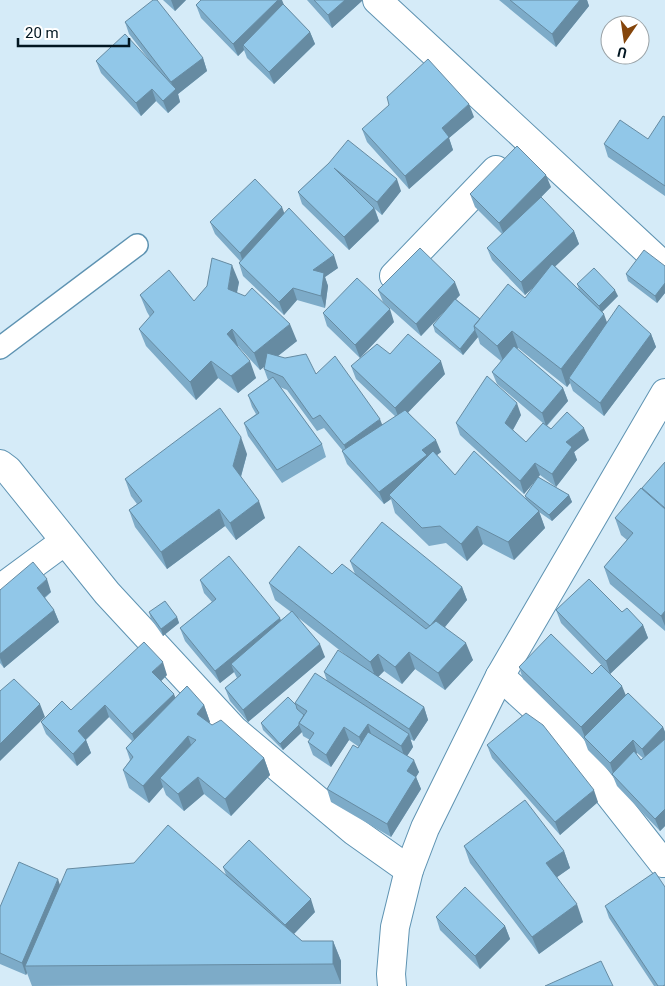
<svg xmlns="http://www.w3.org/2000/svg" width="665" height="986" viewBox="0 0 665 986" font-family="Roboto,sans-serif">
  <style>
    .lines { fill: none; stroke-linecap: round; stroke-linejoin: round }
    .service-casing { stroke: #5e93b2; stroke-width: 24 }
    .minor-casing { stroke: #5e93b2; stroke-width: 30 }
    .trunk-casing { stroke: #5e93b2; stroke-width: 30 }
    .service { stroke: #fff; stroke-width: 21 }
    .minor { stroke: #fff; stroke-width: 28 }
    .trunk { stroke: #fff; stroke-width: 28 }
    .wall { fill: #7dabc8; fill-rule: evenodd }
    .shaded-wall { fill: #668ba2 }
    .building { fill: #91c7e8; stroke: #668ba2 }
  </style>
  <rect width="100%" height="100%" fill="#d5ebf8"/>
  <g class="lines">
    <!-- service casing -->
    <g class="service-casing">
      <path id="service" d="M0 348 137 245"/>
    </g>
    <!-- minor casing -->
    <g class="minor-casing">
      <path id="minor" d="M377 0 665 267
        M394 276 496 170
        M0 464 8 470 107 593 234 730 354 831 409 870
        M0 589 65 541
        M500 676 557 728 663 863"/>
    </g>
    <!-- trunk casing -->
    <g class="trunk-casing">
      <path id="trunk" d="M392 986 391 974 395 927 409 870 425 828 500 676 665 393"/>
    </g>
    <!-- service -->
    <use href="#service" class="service"/>
    <!-- minor -->
    <use href="#minor" class="minor"/>
    <!-- trunk -->
    <use href="#trunk" class="trunk"/>
  </g>
  <!-- wall -->
  <path class="wall" d="M163 0H186L175 11Z
    M307 0H363L332 28Z
    M499 0H587L589 6 556 47Z
    M196 5H284L310 32 315 44 274 84 247 58 244 50 238 56 201 18Z
    M125 22 203 58 207 71 178 94 180 102 168 113 156 101 141 116 101 73 96 61H150L129 34Z
    M474 117 449 138 453 150 409 189 367 142 362 129Z
    M665 117V196L608 157 604 144 648 139Z
    M329 163 401 191 382 215 375 209 379 221 349 250 302 204 298 192Z
    M551 187 541 197 574 231 579 244 555 266 579 290 577 284 618 296 602 312 607 323 651 334 656 347 604 416 573 391 570 383 567 387 518 348 517 349 563 388 568 401 547 426 551 429 589 440 574 452 577 460 556 487 540 475 538 477 569 495 572 502 552 521 539 512 545 528 514 560 483 544 467 561 446 543 429 546 395 513 391 499 384 504 347 464 342 451H343L324 428 317 431 287 390 280 387 322 444 326 457 282 483 248 436 244 423 256 414 252 407 248 395 268 380 264 369V367L260 370 238 346V347L256 378 238 393 218 378 196 400 146 346 139 329 150 317 147 312 140 295 194 301 239 282 237 293 297 341 278 356 316 374 383 425 396 417 356 379 351 366 390 354 445 374 408 412 441 452 437 455 455 475 526 499 525 496 538 478 524 494 460 435 456 423 521 415 513 430 526 442 543 423 497 384 492 372 501 361 480 344 478 337 463 355 435 332 433 325 451 304 421 336 383 302 378 290 460 295 456 299 480 319 525 298 535 286 525 295 492 260 487 248 502 234 475 207 470 194Z
    M284 213 338 268 325 277 328 286 325 308 297 300 284 315 243 276 239 263 240 261 215 234 210 222Z
    M665 266V293L657 303 628 281 626 274Z
    M323 313 394 322 360 358 327 326Z
    M247 454 241 477 265 518 236 540 225 526 167 569 135 527 129 510 137 504 131 496 125 479Z
    M665 462V631L610 584 604 567 627 540 621 535 615 518 643 489Z
    M350 561 462 587 467 600 445 627 473 660 445 690 415 669 402 684 384 671 378 677 424 707 428 720 414 741 410 739 413 747 407 756 419 772 416 777 421 789 391 837 331 802 327 789 359 747 349 740 331 767 313 755 308 742 310 740 303 736 302 732 283 750 263 730 261 723 296 705 295 703 327 681 324 672 347 656 296 616 325 657 248 722 230 701 225 688 237 678 234 672 220 683 185 641 180 628 212 602 204 593 200 580 281 620 291 612 275 600 269 583 332 574H355Z
    M0 590 51 592 45 598 54 610 59 622 4 668 0 663Z
    M556 610 622 612 643 625 648 638 610 674 561 623Z
    M149 612 177 617 179 623 163 636 151 619Z
    M519 667 592 674 626 695 663 727 665 732V826L660 831 617 786 612 774 588 750 584 739 523 679ZM637 753 643 758 641 760 636 754Z
    M167 675 161 681 175 698 204 705 210 722 209 723 264 758 270 775 231 816 204 794 184 811 166 795 163 787 149 803 129 788 123 770 130 760 126 748 132 741 109 717 86 740 91 753 77 766 46 734 41 722Z
    M487 745 598 802 560 835 492 758Z
    M464 846 564 851 570 868 557 877 583 922 539 954 470 863Z
    M223 867 315 912 294 934 302 941H333L341 961V984L32 986 27 973 26 975 0 964V907L60 885 226 875Z
    M605 906 665 986H654L609 918Z
    M436 917 505 926 510 939 480 969 440 930Z"/>
  <!-- shaded-wall -->
  <path class="shaded-wall" d="M171 0H186L175 11Z
    M278 0H282L286 10 243 45 244 50 238 56 233 44Z
    M345 0H363L332 28 328 15Z
    M580 0H587L589 6 556 47 552 34Z
    M310 32 315 44 274 84 269 72Z
    M203 58 207 71 178 94 180 102 168 113 163 101 174 91 171 82Z
    M152 89 156 101 141 116 136 103Z
    M469 104 474 117 449 138 453 150 409 189 405 176 442 128Z
    M546 175 551 187 504 235 499 223Z
    M397 179 401 191 382 215 377 202Z
    M282 207 287 220 244 265 240 253Z
    M374 208 379 221 349 250 344 237Z
    M574 231 579 244 525 295 521 282Z
    M334 255 338 268 325 277 328 286 325 308 313 270Z
    M232 265 239 282 234 306 228 289Z
    M455 282 460 295 421 336 416 324Z
    M665 283V293L657 303 655 296Z
    M293 288 297 300 284 315 279 302Z
    M615 290 618 296 601 313 599 306Z
    M390 309 394 322 360 358 355 345Z
    M604 314 610 331 569 378 570 383 567 387 561 369Z
    M290 324 297 341 260 370 254 353Z
    M232 329 238 346 233 351 227 334Z
    M475 330 478 337 463 355 460 349Z
    M512 331 518 348 504 363 497 346Z
    M651 334 656 347 604 416 600 403Z
    M211 361 218 378 196 400 190 382Z
    M250 361 256 378 238 393 231 376Z
    M441 361 445 374 400 421 395 408Z
    M563 388 568 401 546 426 542 413Z
    M517 403 521 415 510 435 505 423Z
    M380 419 385 432 349 458 344 445Z
    M584 428 589 440 574 452 577 460 556 487 552 474 566 442Z
    M241 437 247 454 239 483 233 466Z
    M436 440 441 452 429 461 389 495 391 499 384 504 379 492 422 450Z
    M535 463 540 475 524 494 520 481Z
    M569 495 572 502 552 521 549 515Z
    M259 501 265 518 236 540 230 523Z
    M219 509 225 526 167 569 161 552Z
    M539 511 545 528 514 560 508 542Z
    M477 526 483 544 467 561 461 544Z
    M47 579 51 592 41 600 37 588Z
    M462 587 467 600 435 639 430 626Z
    M54 610 59 622 4 668 0 658V654Z
    M665 611V626L661 616Z
    M177 617 179 623 163 636 161 629Z
    M280 618 285 631 231 664 234 672 220 683 215 671Z
    M643 625 648 638 610 674 606 661Z
    M466 643 473 660 445 690 438 673Z
    M320 644 325 657 248 722 243 710Z
    M409 652 415 669 402 684 395 667Z
    M378 654 384 671 376 679 370 662Z
    M163 662 167 675 157 685 152 672Z
    M622 686 627 698 586 740 581 727Z
    M174 694 179 707 137 747 132 734Z
    M40 704 45 717 0 761V744Z
    M105 705 109 717 82 743 78 731Z
    M204 705 210 722 203 731 197 714Z
    M424 707 428 720 414 741 409 729Z
    M368 724 372 737 364 750 359 737Z
    M299 725 302 732 283 750 280 744Z
    M344 727 349 740 331 767 326 755Z
    M663 727 665 732V743L647 762 642 749Z
    M409 734 413 747 405 759 401 746Z
    M188 736 194 753 160 778 163 787 149 803 143 786Z
    M86 740 91 753 77 766 73 754Z
    M633 740 637 753 614 776 610 763Z
    M264 758 270 775 231 816 225 799Z
    M414 760 419 772 416 777 421 789 391 837 387 824 407 771Z
    M198 777 204 794 184 811 178 794Z
    M594 790 598 802 560 835 555 822Z
    M665 809V826L660 831 655 819Z
    M564 851 570 868 553 880 546 863Z
    M58 879 62 891 25 966 27 973 26 975 22 963Z
    M311 899 315 912 290 938 285 925Z
    M577 904 583 922 539 954 532 937Z
    M505 926 510 939 480 969 475 956Z
    M333 941 341 961V984L333 964Z"/>
  <!-- building -->
  <path class="building" d="M153 0H157L203 58 171 82 125 22Z
    M201 0H278L233 44 196 5Z
    M314 0H345L328 15Z
    M510 0H580L552 34Z
    M283 4 310 32 269 72 243 45Z
    M125 34 176 89 163 101 152 89 136 103 96 61Z
    M428 59 469 104 442 128 449 137 405 176 362 129 389 105 387 97Z
    M663 116 665 117V186L604 144 620 120 648 139Z
    M348 140 397 179 377 202 334 168 374 208 344 237 298 192 329 163Z
    M517 146 546 175 499 223 470 194Z
    M255 179 282 207 240 253 210 222Z
    M541 197 574 231 521 282 487 248Z
    M289 208 334 255 313 270 324 273 321 296 293 288 279 302 239 263Z
    M420 248 455 282 416 324 378 290Z
    M644 250 665 266V283L655 296 626 274Z
    M212 258 232 265 228 289 245 296 252 288 290 324 254 353 232 329 227 334 250 361 231 376 211 361 190 382 139 329 154 312 140 295 169 270 194 301 207 286Z
    M552 264 604 314 561 369 512 331 497 346 474 326 508 284 525 298Z
    M594 268 615 290 599 306 577 284Z
    M357 278 390 309 355 345 323 313Z
    M455 299 480 319 474 326 475 330 460 349 433 325Z
    M619 305 651 334 600 403 569 378Z
    M408 334 441 361 395 408 351 366 377 344 390 354Z
    M514 346 563 388 542 413 492 372Z
    M267 353 285 358 306 354 316 374 335 356 380 419 344 445 320 415 313 419 283 377 264 369Z
    M487 376 517 403 505 423 526 442 543 423 551 429 567 412 584 428 566 442 572 447 552 474 535 463 520 481 456 423Z
    M273 377 322 444 277 470 244 423 259 413 248 395Z
    M220 408 241 437 233 466 259 501 230 523 219 509 161 552 129 510 142 501 125 479Z
    M405 410 436 440 422 450 427 455 379 492 342 451Z
    M433 451 455 475 474 451 539 511 508 542 477 526 461 544 440 526 422 528 389 495Z
    M665 462V508L642 488Z
    M538 477 569 495 549 515 525 496Z
    M641 488 665 509V611L661 616 604 567 633 533 615 518Z
    M382 522 462 587 430 626 350 561Z
    M299 546 332 574 342 564 426 629 436 621 466 643 438 673 409 652 395 667 378 654 370 662 269 583Z
    M229 556 280 618 215 671 180 628 216 599 200 580Z
    M33 562 47 579 37 588 54 610 0 654V590Z
    M589 579 622 612 627 608 643 625 606 661 556 610Z
    M165 601 177 617 161 629 149 612Z
    M292 611 320 644 243 710 225 688 241 675 231 664Z
    M551 634 592 674 601 665 622 686 581 727 519 667Z
    M144 642 163 662 152 672 174 694 132 734 105 705 78 731 86 740 73 754 41 722 62 701 71 710Z
    M338 650 424 707 409 729 324 672Z
    M315 673 409 734 401 746 368 724 359 737 344 727 326 755 308 742 314 733 299 723 307 711 295 703Z
    M14 679 40 704 0 744V691Z
    M187 686 204 705 197 714 212 725 221 720 264 758 225 799 198 777 178 794 160 778 196 740 188 736 143 786 123 770 133 757 126 748Z
    M628 693 663 727 642 749 633 740 610 763 584 737Z
    M288 697 296 705 297 709 304 715 299 723V725L280 744 261 723Z
    M526 713 543 725 594 790 555 822 487 745Z
    M368 732 414 760 407 771 416 777 387 824 327 789 353 745 358 748Z
    M665 739V809L655 819 612 774 634 751 641 760Z
    M525 800 564 851 546 863 577 904 532 937 464 846Z
    M168 825 302 941H333V964L25 966 67 869 134 863Z
    M249 840 311 899 285 925 223 867Z
    M19 862 58 879 22 963 0 953V907Z
    M655 872 665 887V985L663 986H658L605 906Z
    M465 887 505 926 475 956 436 917Z
    M601 961 613 986H545Z"/>
  <!-- north arrow -->
  <g transform="translate(625 40) rotate(193)"><circle r="24" fill="#ffffff" stroke="#9aa2a6"/>
  <path d="M0-4L9 19L0 12L-9 19Z" fill="#85450b"/>
  <text y="-8" font-size="14" font-weight="bold" text-anchor="middle" fill="#021621">U</text>
  </g>
  <!-- scale -->
  <path d="M18 38v8h111v-8" fill="none" stroke="#021621" stroke-width="2.5"/>
  <text x="25" y="38" font-size="15" fill="#021621" stroke="#ffffff" stroke-width="4" paint-order="stroke">20 m</text>
</svg>
